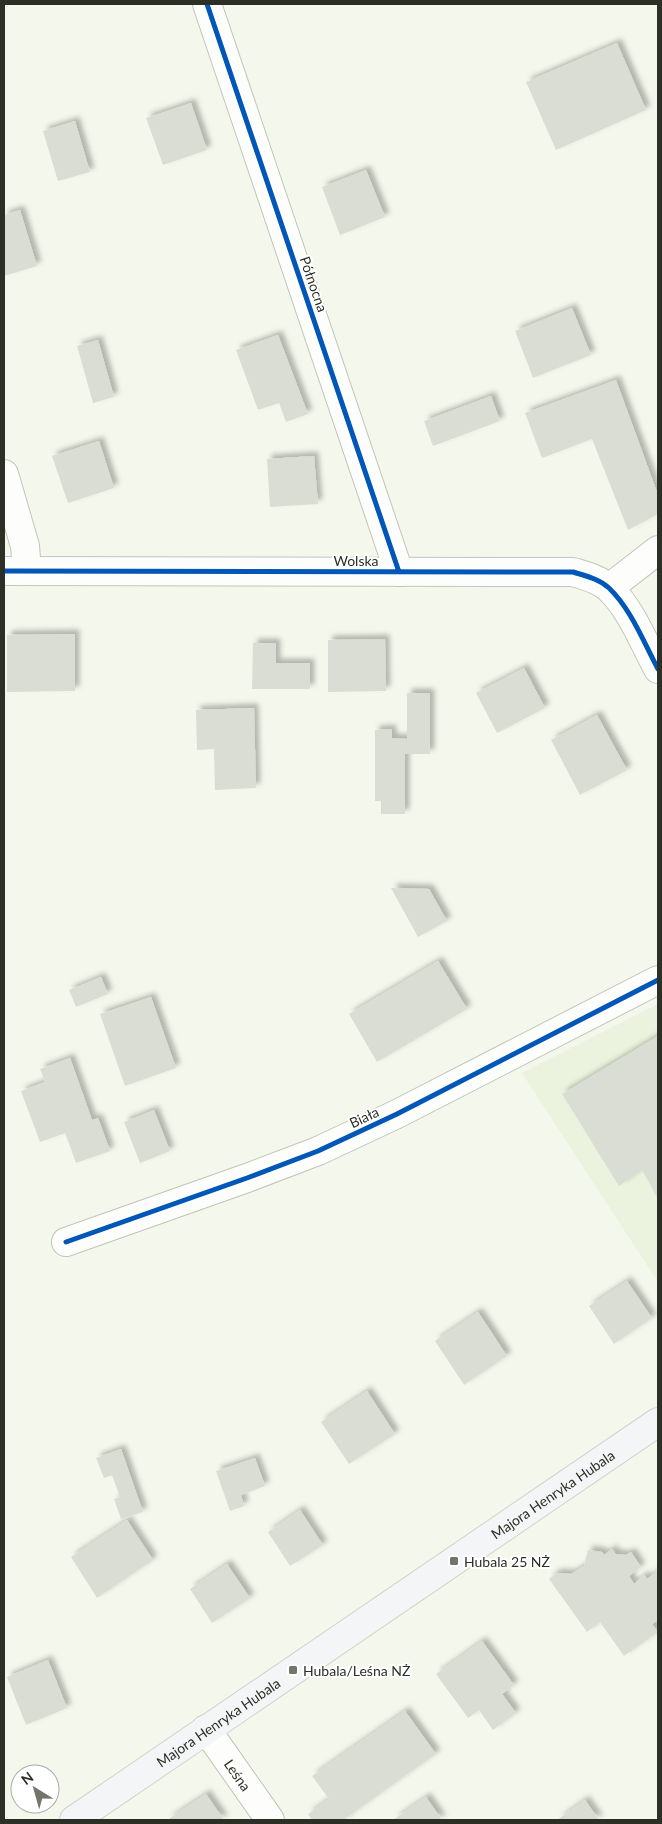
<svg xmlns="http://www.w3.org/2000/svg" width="662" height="1824" viewBox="0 0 662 1824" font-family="Lato,sans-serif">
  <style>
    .built { fill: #ebf2dd }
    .building { fill: #daddd3; filter: url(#shadow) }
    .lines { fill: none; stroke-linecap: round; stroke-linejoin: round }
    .minor-casing { stroke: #c0c4ba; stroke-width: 30 }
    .major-casing { stroke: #d1d3cc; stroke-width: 30 }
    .minor { stroke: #fdfefc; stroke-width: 28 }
    .major { stroke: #f3f5f6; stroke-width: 28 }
    .cycleway-casing { stroke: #fff; stroke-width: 8 }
    .cycleway { stroke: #0057b8; stroke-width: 5 }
    .poi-dot { fill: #72756b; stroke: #fff; stroke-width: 2 }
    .labels { text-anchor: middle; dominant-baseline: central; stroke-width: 4; stroke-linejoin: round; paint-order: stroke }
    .street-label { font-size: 14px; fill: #2c2f26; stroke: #fff }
    .poi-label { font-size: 14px; fill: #2c2f26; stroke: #fff; text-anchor: start }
  </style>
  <defs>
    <filter id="shadow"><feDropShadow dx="4.5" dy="-4.5" stdDeviation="2.5" flood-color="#0004"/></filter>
  </defs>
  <rect width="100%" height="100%" fill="#f4f8ec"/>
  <!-- built -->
  <path class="built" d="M658 1004V1282L522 1073Z"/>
  <!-- building -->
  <path class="building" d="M617 43 646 110 556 150 526 82Z
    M191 103 207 150 163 165 146 118Z
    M75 121 90 172 58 181 43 131Z
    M366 170 385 217 340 235 322 187Z
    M20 210 37 266 4 276V215Z
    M572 308 591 355 533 378 515 331Z
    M278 335 308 414 286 422 279 403 258 410 236 350Z
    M98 340 114 397 93 403 77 346Z
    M616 380 658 495V514L628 530 592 439 542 458 525 413Z
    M491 396 500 421 433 446 424 421Z
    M99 441 114 488 68 503 52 456Z
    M314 456 318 504 270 507 267 459Z
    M75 634V691L7 692V635Z
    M385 639 386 691 328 692V640Z
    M253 643H276V663H310V689H252Z
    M524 668 545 708 497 733 476 693Z
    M407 693H430V754H405V814H381V801H375V730L392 729V738L407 739Z
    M254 708 256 788 215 790 214 749 197 750 196 710Z
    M597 715 627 770 580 795 551 740Z
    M391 888 429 889 447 921 418 937Z
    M438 961 467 1009 377 1062 349 1014Z
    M101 977 108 994 76 1007 69 990Z
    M151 997 176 1068 125 1086 100 1014Z
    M658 1036V1199L642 1170 619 1186 562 1094Z
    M70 1058 92 1120 98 1118 110 1151 76 1163 65 1133 40 1142 21 1091 45 1082 40 1069Z
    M154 1110 170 1151 140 1163 124 1122Z
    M627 1281 652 1318 614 1344 589 1306Z
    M478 1312 507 1356 464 1385 435 1341Z
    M367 1391 395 1434 349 1464 321 1422Z
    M121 1449 143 1512 121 1519 114 1499 120 1497 112 1475 104 1478 96 1458Z
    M255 1458 265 1486 241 1495 244 1506 230 1511 216 1471Z
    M300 1510 323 1545 290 1566 268 1532Z
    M127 1520 153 1560 97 1598 71 1557Z
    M612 1549 616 1554 626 1555 631 1552 641 1567 629 1576 634 1584 644 1575 647 1579 658 1571V1620L652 1624 658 1632 624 1656 600 1622 587 1632 549 1579 557 1573 571 1574 584 1566 588 1550 602 1552 604 1555Z
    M227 1564 250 1598 212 1623 190 1589Z
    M482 1641 514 1685 502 1694 516 1713 493 1730 479 1710 468 1718 436 1674Z
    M48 1660 67 1708 26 1725 7 1677Z
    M405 1711 436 1754 346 1818 348 1820H312L308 1814 329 1799 312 1776Z
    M206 1794 224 1820H167Z
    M426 1797 442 1820H393Z
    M585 1800 599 1820H557Z"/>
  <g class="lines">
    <!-- minor casing -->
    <g class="minor-casing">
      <g id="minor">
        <path d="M207 4 399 572"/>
        <path d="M4 474 25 546 27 571"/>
        <path d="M4 571 573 572C586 576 599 579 609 588 631 609 644 643 658 669"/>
        <path d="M609 588 658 550"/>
        <path d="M66 1242 247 1178 318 1151 397 1114 658 980"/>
        <path id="s1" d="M206 1729 270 1820"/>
      </g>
    </g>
    <!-- major casing -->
    <g class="major-casing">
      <g id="major">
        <path id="s2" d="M74 1820 658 1422"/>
      </g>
    </g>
    <!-- minor -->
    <use href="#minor" class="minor"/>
    <!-- major -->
    <use href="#major" class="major"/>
    <!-- cycleway casing -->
    <g class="cycleway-casing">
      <path id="cycleway" d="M207 4 399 572
        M4 571 573 572C586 576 599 579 609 588 631 609 644 643 658 669
        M66 1242 247 1178 318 1151 397 1114 658 980"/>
    </g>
    <!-- cycleway -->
    <use href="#cycleway" class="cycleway"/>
  </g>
  <!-- markers -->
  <g class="poi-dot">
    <rect x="449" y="1556" width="10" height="10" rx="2.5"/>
    <rect x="288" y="1665" width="10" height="10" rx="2.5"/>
  </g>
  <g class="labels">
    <!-- street labels -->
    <g class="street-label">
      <text transform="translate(314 284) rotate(71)">Północna</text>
      <text x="356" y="560">Wolska</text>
      <text transform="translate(364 1117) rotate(-25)">Biała</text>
      <text stroke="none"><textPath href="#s2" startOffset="579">Majora Henryka Hubala</textPath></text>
      <text stroke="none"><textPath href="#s2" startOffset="174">Majora Henryka Hubala</textPath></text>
      <text stroke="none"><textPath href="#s1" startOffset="56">Leśna</textPath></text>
    </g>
    <!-- poi labels -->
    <g class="poi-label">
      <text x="464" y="1561">Hubala 25 NŻ</text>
      <text x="303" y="1670">Hubala/Leśna NŻ</text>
    </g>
  </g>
  <!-- border -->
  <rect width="662" height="1824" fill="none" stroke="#2c2f26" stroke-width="10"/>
  <!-- north arrow -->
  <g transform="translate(35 1789) rotate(323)"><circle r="24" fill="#ffffff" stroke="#abaca8"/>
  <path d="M0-4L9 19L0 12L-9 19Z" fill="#72756b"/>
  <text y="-8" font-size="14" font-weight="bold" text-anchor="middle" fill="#2c2f26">N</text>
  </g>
</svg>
